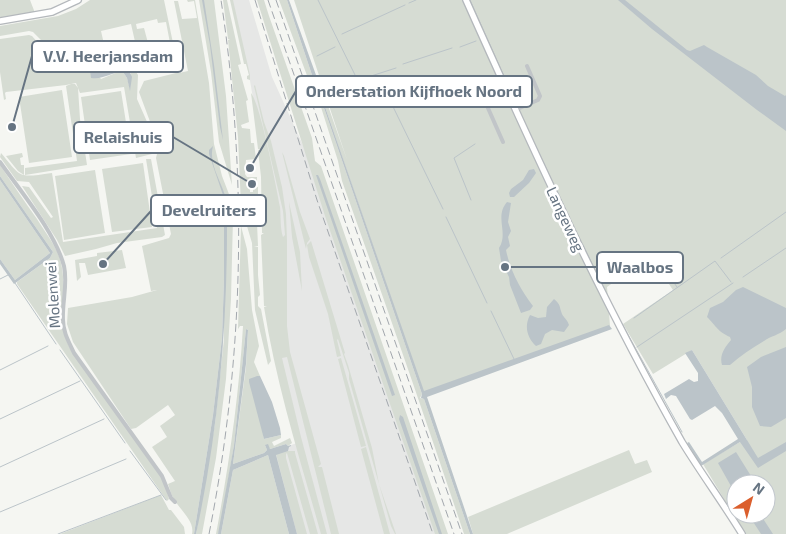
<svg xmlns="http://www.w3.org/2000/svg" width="786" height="534" viewBox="0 0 786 534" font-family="'Exo 2',sans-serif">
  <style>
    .built { fill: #e6e7e6 }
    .green { fill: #d6dcd3; fill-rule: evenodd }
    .water { fill: #bbc4c9 }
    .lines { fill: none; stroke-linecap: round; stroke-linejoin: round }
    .stream { stroke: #bbc4c9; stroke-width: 1 }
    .secondary-casing { stroke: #b4b8bc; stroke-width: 8 }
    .minor { stroke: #c1c5c8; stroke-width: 4 }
    .secondary { stroke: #fff; stroke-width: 5.5 }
    .rail { stroke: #a2a7ad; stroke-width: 1; stroke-dasharray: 8 4; stroke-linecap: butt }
    .labels { text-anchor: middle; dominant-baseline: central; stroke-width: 5; stroke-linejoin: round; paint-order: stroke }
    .street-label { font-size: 15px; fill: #667482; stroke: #fff }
    .leader { fill: none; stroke: #667482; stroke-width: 2 }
    .callout-dot { fill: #667482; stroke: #fff; stroke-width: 2 }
    .callout { fill: #fff; stroke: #667482; stroke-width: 2 }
    .callout-label { font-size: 16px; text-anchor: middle; font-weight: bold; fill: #667482 }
  </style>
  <rect width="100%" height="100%" fill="#f5f6f2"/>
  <!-- built -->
  <path class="built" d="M231 0H249L272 77 317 176 441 534H293L271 452 297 443 270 329 267 306 264 248 265 211 262 150 249 75Z"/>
  <!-- green -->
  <path class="green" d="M0 0H30L35 13 0 18Z
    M90 0H164L173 43H170L166 22 158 23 157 19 136 24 137 29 144 28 148 43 136 46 131 24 101 31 106 53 112 54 113 58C106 59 103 54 96 55L72 70 64 66 50 42 42 41 33 32 29 31 0 36V26L58 16 76 9Z
    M187 0H195L209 83 214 144 222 176 232 202 233 217 231 299 226 379 216 458 202 534H196L215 423 224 339V279L222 338 213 415 194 534H192C195 521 180 510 174 499 171 495 170 489 168 484L175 481 152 447 167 437 160 426 175 415 168 405 136 428 131 429 73 342 67 324 68 308 132 297 157 290 151 291 142 246 169 238 171 234 156 158 157 154H154L147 142 152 127 139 92 144 81 176 73 171 48 174 47 179 73 188 71 174 1H178L182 19 197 18 194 1 188 2Z
    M199 0H214L226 96 232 185 219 142 211 72Z
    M223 0H227L241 64 238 65 248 100 246 101 249 122 241 125 242 128 250 129 251 143H254L256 159 246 160 245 174 247 177H257V181H250V182L247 183H250V192H253V188L258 187V199L256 200 258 246 254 247H258V275L260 295 258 297V306L261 309 271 361 268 365 255 310 252 243 241 206 238 137 228 40 230 39H228Z
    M230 0H233L250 75V80L247 79V76L249 75 246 64H244Z
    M257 0H264L269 16 312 138 315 161 321 166 448 534H435L325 216Z
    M279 0H287L317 90 316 92 311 80 309 81Z
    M294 0H786V534H745L703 464 740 442 747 440 692 350 653 374 623 324 673 290 650 256 607 287 610 326 424 394 323 101 326 100 347 160ZM736 484H766V514H736Z
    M29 35 32 36 40 45 49 46 59 66 69 72 77 71 98 58 103 59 115 64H128L132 65 138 75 137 99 148 124 145 143 152 154 136 158 124 87 80 93 76 83 66 85 6 92 5 93 6 99 4 100 0 72V39ZM90 64C98 64 101 66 107 71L131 72 130 89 127 78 123 72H118L101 79Z
    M71 84H75L78 88 80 119 87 165 25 175V168L77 161 66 86Z
    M255 85 264 122 271 141 282 187 286 214 287 241V326L290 352 321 464 318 467H322L339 534H331L287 357 282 358 301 437 327 534H321C300 459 276 384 264 307H267L264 306 261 235 264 233H262L261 177 258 150 262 149H258L251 93C261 106 276 186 280 207 281 217 280 228 283 237L285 235 283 211 254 86Z
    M62 90 72 157 29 163 19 97Z
    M121 91 131 154 90 160 81 97Z
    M322 102 422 394 420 398 424 399 470 534H464C425 417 384 299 342 181L338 161 320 104Z
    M282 152 284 156 300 212 310 239 307 243 306 249Z
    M1 153C22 178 17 178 52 173L63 242 157 228 146 159H151L165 235 162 237 117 243 96 249 65 256 57 240 22 186 29 187 51 218 53 217 29 182 17 181 0 157Z
    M22 153 23 157 20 158 21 165H24V175L18 171 6 156Z
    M143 163 152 227 112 232 102 169Z
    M0 165C12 183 24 201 37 219 45 232 55 244 60 259 70 293 52 317 72 352L164 481 169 499 167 501 17 284V282L50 258 53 252 0 176Z
    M95 170 105 233 64 240 55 176Z
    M0 180 50 253 15 280 0 259Z
    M289 202 300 252 302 291 292 237Z
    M241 226 247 249 252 310 259 346 254 362 260 376H257L264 439 281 435V438L272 442 274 446 290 438 292 443 288 446 286 444 270 449 265 445 267 450 264 453 233 464 246 367 248 330 246 329 234 445 220 529 218 534H216C229 465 239 396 243 326H240L238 329Z
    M311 241 345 353 344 354 348 365 372 448 379 484 396 534H395L391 526 349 379V373L338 339 337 340 341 356 337 357 328 314 309 257 307 245Z
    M122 250 126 268 88 275 85 263H79L81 277 77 281 75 260 97 256V253Z
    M341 358 366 446 361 447 338 359Z
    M366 447 390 534H384L361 449Z
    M629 450 635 464 647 460 652 472 507 534H473L468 517Z
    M285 451H295V453L318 534H310L287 453 286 454V458L307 534H297L276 454Z
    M268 455 289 534H221L233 470Z
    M161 495 169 510H171L184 527 185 534H60Z"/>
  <!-- water -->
  <path class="water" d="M202 0H204L214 65 223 140 220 127 210 45Z
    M287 0H289L321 89 319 91 317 90Z
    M618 0H625L687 50 690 51 704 45 707 47 756 75 768 86 785 96 786 95V131L757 110 652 29Z
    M89 62 95 65H101L107 71 119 67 128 68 132 77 130 91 127 78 123 72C111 72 103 80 91 78Z
    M323 101 424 391 609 325 612 329 427 397 473 534H470L424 399 421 398 422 394 322 102Z
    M213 146C208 164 222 182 226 199 228 208 227 220 227 229 227 331 218 434 196 534H194L213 415 222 338 224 279V198L209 154V150Z
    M534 169 536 173 529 183 514 197H510L509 193 511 189 523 180 529 170Z
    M316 175H318L320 179 395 395 392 396 391 393Z
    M0 176 53 252 50 258 14 284 0 264V259L15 280 50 253 0 180Z
    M507 202 511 203 508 222 511 231 508 237 510 246 506 250C510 270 520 289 533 306L530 310 521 313 510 285 509 277 501 261 499 248C509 233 494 217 507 202Z
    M743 287 786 308V329C779 335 771 336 764 341 752 348 740 356 730 365H722C719 355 725 347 731 340L730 337C717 331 717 327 707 317L710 308 723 302 736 290Z
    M554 299C561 305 559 306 562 314 564 318 567 319 569 325L564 332 552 330 545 334 541 344 536 346C527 338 524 326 530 315L538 318 546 317 547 307Z
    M246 329 248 330 246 364 233 464 264 453 267 450 265 445 268 444 270 449 286 444 288 446 291 445V446L289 447 288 451 276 455 297 534H289L268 455 233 470 221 534H218L234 445Z
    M786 347V418L771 427 760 426 752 407V387L747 367 761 357Z
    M692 350 758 458 786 442V451L758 468 740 442 701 466 687 443 689 442 702 462 738 439 722 413 715 406 692 420 690 419 676 396 671 395 666 399 664 394 689 379 694 382 698 381V373L685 353Z
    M257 376H260L272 402 280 428 281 435 264 439 249 382V379Z
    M400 415 403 417 442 534H439L399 419Z
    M736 452 756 484H736V495L718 463Z
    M748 514H760L773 534H761Z"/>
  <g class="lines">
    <!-- stream -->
    <path class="stream" d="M318 0 358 81
      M470 0 503 74
      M409 3 416 0
      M342 34 405 5
      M460 47 476 41
      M317 56 335 47
      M403 64 452 48
      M378 76 443 209
      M368 77 396 68
      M506 78 518 106
      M522 117 580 240
      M471 200 454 158 475 144
      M446 217 487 303
      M583 245 609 299
      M721 258 786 212
      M657 259 677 287
      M743 277 786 248
      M0 279 8 275
      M15 283 56 344
      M491 311 514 359
      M634 318 715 261 731 282
      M622 324 682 432
      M637 347 733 283
      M60 350 125 443
      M0 370 48 346
      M0 419 80 381
      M130 451 166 500
      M0 467 104 419
      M0 512 126 459
      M58 534 161 495"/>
    <!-- secondary casing -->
    <g class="secondary-casing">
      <path id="secondary" d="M466 0C533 150 601 299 682 442 701 473 723 503 742 534
        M0 21 52 12 78 0"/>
    </g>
    <!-- minor -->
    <path class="minor" d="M501 78 484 87 480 90 503 142
      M515 110 538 100 540 96 527 66
      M0 162C21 192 55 232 64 266 68 284 62 302 63 320 63 332 69 342 74 353L162 476 171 498 175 502"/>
    <!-- secondary -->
    <use href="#secondary" class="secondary"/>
    <!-- rail -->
    <path class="rail" d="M255 0 317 200 433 534
      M268 0 454 534
      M276 0 462 534
      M209 534C244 358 248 178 221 0"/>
  </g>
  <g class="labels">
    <!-- street labels -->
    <g class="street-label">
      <text transform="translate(566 219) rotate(65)">Langeweg</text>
      <text transform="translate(52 295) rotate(-94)">Molenwei</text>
    </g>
  </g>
  <!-- callouts -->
  <path class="leader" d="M12 127L32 56M250 168L296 91M252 184L173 137M103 264L151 211M505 267L597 267"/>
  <g class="callout-dot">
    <circle cx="12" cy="127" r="5"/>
    <circle cx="250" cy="168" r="5"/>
    <circle cx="252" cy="184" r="5"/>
    <circle cx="103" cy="264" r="5"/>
    <circle cx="505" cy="267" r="5"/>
  </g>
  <g class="callout">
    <rect x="32" y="41" width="151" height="31" rx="5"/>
    <rect x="296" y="76" width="236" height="31" rx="5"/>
    <rect x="74" y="122" width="99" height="31" rx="5"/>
    <rect x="151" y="195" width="115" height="31" rx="5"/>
    <rect x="597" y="252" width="86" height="31" rx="5"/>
  </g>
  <g class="callout-label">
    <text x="108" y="62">V.V. Heerjansdam</text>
    <text x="414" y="97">Onderstation Kijfhoek Noord</text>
    <text x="123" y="143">Relaishuis</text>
    <text x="209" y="216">Develruiters</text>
    <text x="640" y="273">Waalbos</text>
  </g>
  <!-- north arrow -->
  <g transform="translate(751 499) rotate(37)"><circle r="24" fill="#ffffff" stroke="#c2c7cd"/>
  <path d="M0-4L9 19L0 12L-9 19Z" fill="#db5f2d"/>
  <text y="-8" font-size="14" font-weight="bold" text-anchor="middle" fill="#667482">N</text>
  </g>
</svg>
